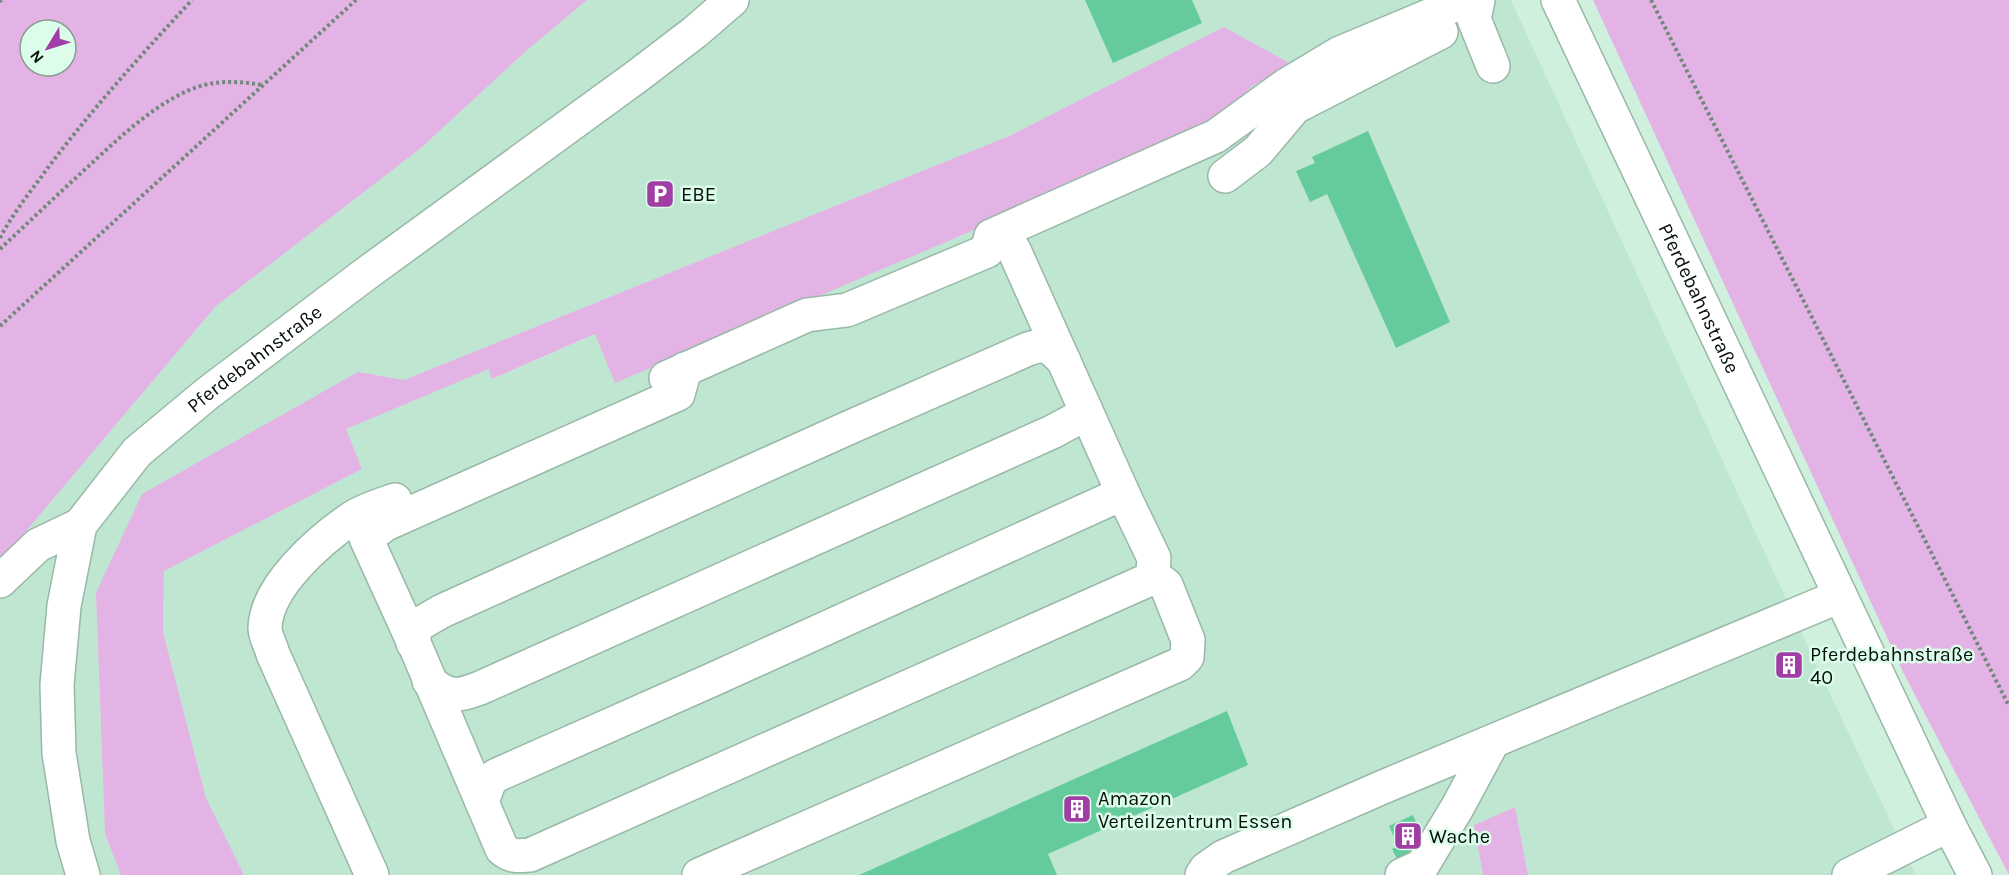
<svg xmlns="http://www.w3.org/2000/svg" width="2009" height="875" viewBox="0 0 2009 875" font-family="Karla,sans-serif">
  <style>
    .built { fill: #bee6d0 }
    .green { fill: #e4b3e5; fill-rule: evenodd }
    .building { fill: #66cb9c }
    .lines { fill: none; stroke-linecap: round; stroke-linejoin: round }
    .minor-casing { stroke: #99b8a7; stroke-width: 36 }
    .path { stroke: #72887c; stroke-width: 4; stroke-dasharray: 3 3; stroke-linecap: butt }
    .minor { stroke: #fff; stroke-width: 33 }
    .labels { text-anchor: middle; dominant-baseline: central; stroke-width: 5; stroke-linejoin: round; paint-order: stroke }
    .poi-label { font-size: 20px; fill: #050f0a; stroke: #ddfdeb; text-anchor: start }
    .street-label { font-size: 20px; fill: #050f0a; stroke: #ddfdeb }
  </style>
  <rect width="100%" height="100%" fill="#d0f0de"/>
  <!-- built -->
  <path class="built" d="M587 0H1511L1821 675 1916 875H1528L1515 807 1474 825 1483 875H244L206 798 163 632 164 571 362 469 345 429 489 369 493 379 596 334 615 382 1211 129 1252 85 1293 65 1224 27 1009 136 404 380 358 372 96 593 105 834 121 875H0V562L216 306 421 148 526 51Z"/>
  <!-- green -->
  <path class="green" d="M0 0H587L526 51 421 148 216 306 0 562ZM30 30H66V66H30Z
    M1593 0H2009V875L1904 674Z
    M1224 27 1293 65 1252 86 1211 129 615 383 595 334 492 379 489 369 346 429 362 469 164 571 163 632 206 798 244 875H121L105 834 96 593 142 494 358 372 404 380 1009 136Z
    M1515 807 1528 875H1483L1474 825Z"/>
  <!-- building -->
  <path class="building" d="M1085 0H1192L1202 23 1113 63Z
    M1368 131 1450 322 1396 348 1327 194 1310 202 1296 171 1315 163 1312 157Z
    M1797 654 1802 666 1780 675 1775 663Z
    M1227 711 1248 765 1048 854 1057 875H859Z
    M1413 815 1426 846 1397 859 1392 849 1398 846 1389 826Z"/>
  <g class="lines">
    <!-- minor casing -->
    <g class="minor-casing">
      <g id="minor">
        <path d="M1478 0 1474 19 1493 66"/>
        <path id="s1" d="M1558 0 1949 825 1975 875"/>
        <path d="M1225 176 1258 151 1295 107 1441 32"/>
        <path d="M1014 250 1126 500"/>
        <path d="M685 369 678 394 386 524 366 538 417 650 502 849C511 857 518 856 530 855L1148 580 1158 579 1166 585 1188 640 1187 657 1180 664 699 875"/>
        <path d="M666 378 807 315 847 310 987 251 991 236 1216 136 1285 86 1340 53 1467 0"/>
        <path d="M0 581 38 545 80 525"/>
        <path d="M413 643 416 626 442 611 848 428 1028 349C1047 342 1051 348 1064 361"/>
        <path d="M429 681C448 698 457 697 480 688L1052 432 1080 417 1085 408"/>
        <path d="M482 802 490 780 497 775 716 678 1117 496 1126 500 1154 558 1153 572 1148 580"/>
        <path id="s2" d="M83 875 73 841 59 753 57 685 64 606 80 525 137 452 208 393 367 273 636 77 695 32 732 0"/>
        <path d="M372 875 273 654C271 646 265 636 265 628 266 586 320 540 352 518 364 510 381 505 395 500"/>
        <path d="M1202 875 1206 869 1223 857 1383 787 1840 596"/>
        <path d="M1402 875 1422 866 1457 808 1492 743"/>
        <path d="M1849 875 1949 825"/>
      </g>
    </g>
    <!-- path -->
    <path class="path" d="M1651 0 2009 706
      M0 2 1 0
      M0 238C13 213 31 191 47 169 92 109 141 55 192 0
      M0 249C30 221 60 192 91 164 121 136 163 96 204 85 224 80 243 82 263 85
      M0 326 356 0"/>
    <!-- minor -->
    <use href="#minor" class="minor"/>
  </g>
  <!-- icons -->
  <defs>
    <g id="parking-square" transform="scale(1.5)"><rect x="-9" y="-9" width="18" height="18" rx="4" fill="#a03ea5" stroke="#ddfdeb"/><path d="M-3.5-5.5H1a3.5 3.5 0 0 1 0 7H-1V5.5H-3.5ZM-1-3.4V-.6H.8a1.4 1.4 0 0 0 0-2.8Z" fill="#fff"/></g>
    <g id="building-square" transform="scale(1.5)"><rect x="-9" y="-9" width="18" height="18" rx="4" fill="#a03ea5" stroke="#ddfdeb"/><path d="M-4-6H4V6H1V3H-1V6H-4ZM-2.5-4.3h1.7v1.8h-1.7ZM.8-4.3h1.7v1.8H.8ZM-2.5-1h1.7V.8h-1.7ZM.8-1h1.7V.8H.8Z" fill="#fff"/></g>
  </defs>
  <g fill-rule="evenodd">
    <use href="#parking-square" x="660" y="194"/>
    <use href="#building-square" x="1789" y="665"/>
    <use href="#building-square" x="1077" y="809"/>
    <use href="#building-square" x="1408" y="836"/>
  </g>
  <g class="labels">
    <!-- poi labels -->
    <g class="poi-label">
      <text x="681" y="194">EBE</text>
      <text x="1810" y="654">Pferdebahnstraße<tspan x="1810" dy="23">40</tspan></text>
      <text x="1098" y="798">Amazon<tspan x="1098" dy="23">Verteilzentrum Essen</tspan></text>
      <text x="1429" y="836">Wache</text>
    </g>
    <!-- street labels -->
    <g class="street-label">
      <text stroke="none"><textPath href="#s1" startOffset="330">Pferdebahnstraße</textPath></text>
      <text stroke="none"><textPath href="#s2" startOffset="597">Pferdebahnstraße</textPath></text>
    </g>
  </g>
  <!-- north arrow -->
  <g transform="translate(48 48) rotate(232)"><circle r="28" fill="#ddfdeb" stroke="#879e91" stroke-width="1.5"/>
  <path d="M0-4.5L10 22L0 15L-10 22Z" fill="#a03ea5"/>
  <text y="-9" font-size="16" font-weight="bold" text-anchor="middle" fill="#050f0a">N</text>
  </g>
</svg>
